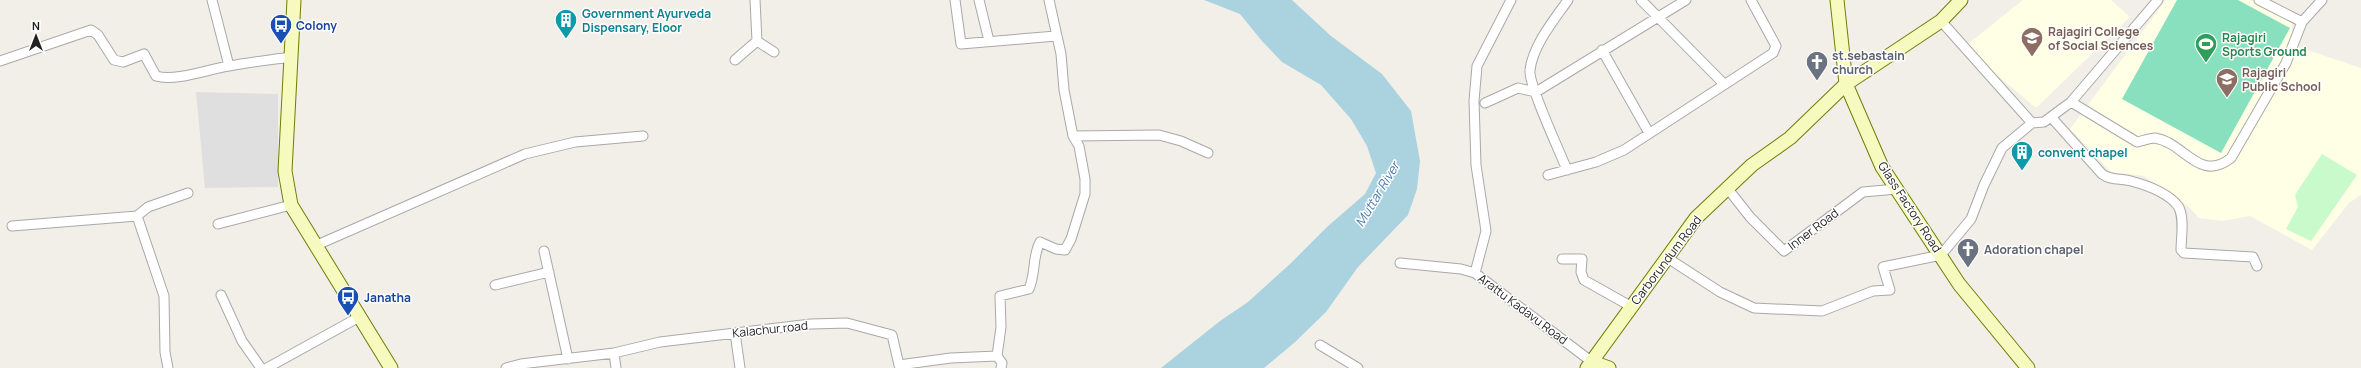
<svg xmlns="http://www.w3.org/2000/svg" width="2361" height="368" viewBox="0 0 2361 368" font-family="Manrope,sans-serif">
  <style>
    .residential { fill: #e0dfdf }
    .education { fill: #ffffe5 }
    .park { fill: #c8facc }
    .pitch { fill: #88e0be }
    .water { fill: #aad3df }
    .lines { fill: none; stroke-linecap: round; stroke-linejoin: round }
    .street-casing { stroke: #a9a9a9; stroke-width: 11 }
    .secondary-casing { stroke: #707d05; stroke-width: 15 }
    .street { stroke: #fff; stroke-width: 9 }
    .secondary { stroke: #f7fabf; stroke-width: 13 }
    .labels { text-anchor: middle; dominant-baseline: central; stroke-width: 3; stroke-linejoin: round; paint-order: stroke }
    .culture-label { font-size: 12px; font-weight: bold; fill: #0d838f; stroke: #fff; text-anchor: start }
    .transit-label { font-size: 12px; font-weight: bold; fill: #164399; stroke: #fff; text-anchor: start }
    .education-label { font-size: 12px; font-weight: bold; fill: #785e54; stroke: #fff; text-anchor: start }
    .leisure-label { font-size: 12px; font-weight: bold; fill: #27864d; stroke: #fff; text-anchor: start }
    .worship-label { font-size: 12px; font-weight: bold; fill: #5b616d; stroke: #fff; text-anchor: start }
    .street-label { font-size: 12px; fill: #222; stroke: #fff }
    .water-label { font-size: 13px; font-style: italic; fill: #4a7aab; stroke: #fff }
  </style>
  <rect width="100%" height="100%" fill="#f2efe9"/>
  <!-- residential -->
  <path class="residential" d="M196 92 278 94V187L205 188Z"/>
  <!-- education -->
  <path class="education" d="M2023 0H2111L2130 17 2036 108 1964 47Z
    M2166 0H2250L2292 21V45L2361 68V195L2349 203 2312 250 2250 216 2223 221 2199 218 2189 207 2144 176 2111 172 2070 129Z"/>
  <!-- park -->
  <path class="park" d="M2322 154 2357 175 2311 241 2286 229 2298 207 2295 195Z"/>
  <!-- pitch -->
  <path class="pitch" d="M2177 0H2238L2290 28 2221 153 2122 99Z"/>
  <!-- water -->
  <path class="water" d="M1204 0H1292L1331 36 1382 74 1411 111 1420 161 1417 189 1408 215 1358 267 1326 312 1294 343 1264 368H1161L1220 321 1248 302 1290 264 1327 227 1365 194 1376 173 1367 146 1351 119 1321 85 1282 62 1262 41 1240 14Z"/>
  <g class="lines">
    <!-- street casing -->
    <g class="street-casing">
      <path id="street" d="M212 0 229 66
        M955 0 961 44 1056 36
        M979 0 989 41
        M1641 0 1724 84
        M2259 0 2302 22
        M1941 21 2032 123 2044 122 2071 102 2158 0
        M757 41 774 52
        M1602 50 1649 133
        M735 60 757 41 755 0
        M0 61 91 30 98 35 114 60 123 62 144 54 156 76C175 82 209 69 229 66 250 62 270 60 291 57
        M2071 102 2137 142C2142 141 2150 138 2155 138 2185 143 2199 183 2231 158L2286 63 2302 22 2322 0
        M1485 103 1518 88 1536 92 1686 0
        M2051 117 2102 174C2112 181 2120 178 2131 181 2146 185 2168 193 2178 206 2185 217 2181 238 2181 250L2184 253 2253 257 2257 266
        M1073 136 1159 135 1181 141 1208 153
        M1567 170C1560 152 1528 84 1530 70 1533 45 1554 20 1568 0
        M1548 175 1596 162 1624 150 1773 53 1776 46 1751 0
        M1728 189 1750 217 1784 251 1863 192 1897 189
        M137 216 164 296 165 352 168 368
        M218 224 291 205
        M12 226 137 216 148 207 188 193
        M317 245 525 154 575 142 643 136
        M544 251 568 359
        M1666 257 1720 292 1754 308 1822 311 1873 291 1890 290 1883 267 1941 255 1971 219 1984 185 2002 148 2032 123
        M1562 259H1582L1581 272 1584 280 1632 307
        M1400 263 1461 269 1475 273 1592 362
        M1475 273 1486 231 1476 165 1474 101 1477 66 1511 0
        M495 285 549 272
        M221 295 242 341 261 368
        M735 333 740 368
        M1320 345 1358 368
        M614 353 616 368
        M997 356 1001 327 1000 296 1029 289C1036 273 1032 257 1040 242L1056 249 1065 250 1071 239 1085 194V179L1079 146 1073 136 1064 90 1061 54 1049 0
        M267 368 361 316
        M506 368 521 364 614 353 660 342 811 324 847 323 892 335 899 365 951 358 997 356 1002 363 1001 368"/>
    </g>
    <!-- secondary casing -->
    <g class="secondary-casing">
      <path id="secondary" d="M294 0 285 171 291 205 391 368
        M1837 0 1846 84 1882 167 1959 284 2028 368
        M1592 362 1609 368
        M1587 368 1696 218 1752 165 1790 138 1846 84 1941 21 1961 0"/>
    </g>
    <!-- street -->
    <use href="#street" class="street"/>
    <!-- secondary -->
    <use href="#secondary" class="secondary"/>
  </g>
  <!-- icons -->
  <defs>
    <g id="building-pin" transform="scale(1.15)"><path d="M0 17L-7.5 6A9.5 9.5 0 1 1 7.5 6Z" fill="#0f9aa8" stroke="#fff"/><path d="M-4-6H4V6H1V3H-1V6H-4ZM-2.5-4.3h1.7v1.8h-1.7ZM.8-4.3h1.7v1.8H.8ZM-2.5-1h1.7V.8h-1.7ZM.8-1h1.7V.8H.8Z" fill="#fff"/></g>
    <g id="bus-pin" transform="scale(1.15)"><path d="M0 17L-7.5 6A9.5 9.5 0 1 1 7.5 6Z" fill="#1a4fb4" stroke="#fff"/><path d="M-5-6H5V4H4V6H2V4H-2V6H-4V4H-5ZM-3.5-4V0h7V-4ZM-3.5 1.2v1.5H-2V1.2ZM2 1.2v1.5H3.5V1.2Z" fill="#fff"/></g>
    <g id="university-pin" transform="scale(1.15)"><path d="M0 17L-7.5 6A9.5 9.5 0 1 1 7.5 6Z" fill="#8d6e63" stroke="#fff"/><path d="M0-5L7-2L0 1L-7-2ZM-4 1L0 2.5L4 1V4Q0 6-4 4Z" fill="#fff"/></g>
    <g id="stadium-pin" transform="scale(1.15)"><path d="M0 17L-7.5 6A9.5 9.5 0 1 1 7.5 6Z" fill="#2e9e5b" stroke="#fff"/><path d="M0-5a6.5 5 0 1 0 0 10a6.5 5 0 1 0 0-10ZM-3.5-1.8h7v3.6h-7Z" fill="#fff"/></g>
    <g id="church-pin" transform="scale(1.15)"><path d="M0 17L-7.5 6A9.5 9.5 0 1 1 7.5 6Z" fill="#6b7280" stroke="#fff"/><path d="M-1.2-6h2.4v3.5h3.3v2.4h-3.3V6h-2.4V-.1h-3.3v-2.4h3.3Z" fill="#fff"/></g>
    <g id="school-pin" transform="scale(1.15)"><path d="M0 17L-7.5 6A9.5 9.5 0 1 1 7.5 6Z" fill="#8d6e63" stroke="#fff"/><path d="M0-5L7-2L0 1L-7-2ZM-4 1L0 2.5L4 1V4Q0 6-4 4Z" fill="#fff"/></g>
  </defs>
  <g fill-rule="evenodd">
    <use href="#building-pin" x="566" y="20"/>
    <use href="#bus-pin" x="281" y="25"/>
    <use href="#university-pin" x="2032" y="38"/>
    <use href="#stadium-pin" x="2206" y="44"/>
    <use href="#church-pin" x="1817" y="62"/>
    <use href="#school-pin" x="2227" y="79"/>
    <use href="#building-pin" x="2022" y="152"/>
    <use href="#church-pin" x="1968" y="249"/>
    <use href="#bus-pin" x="348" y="297"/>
  </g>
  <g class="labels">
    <!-- culture labels -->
    <g class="culture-label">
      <text x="582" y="13">Government Ayurveda<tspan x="582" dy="14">Dispensary, Eloor</tspan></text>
      <text x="2038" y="152">convent chapel</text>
    </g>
    <!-- transit labels -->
    <g class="transit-label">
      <text x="296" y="25">Colony</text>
      <text x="364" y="297">Janatha</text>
    </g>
    <!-- education labels -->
    <g class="education-label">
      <text x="2048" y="31">Rajagiri College<tspan x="2048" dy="14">of Social Sciences</tspan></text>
      <text x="2242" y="72">Rajagiri<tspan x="2242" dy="14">Public School</tspan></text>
    </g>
    <!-- leisure labels -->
    <g class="leisure-label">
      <text x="2222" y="37">Rajagiri<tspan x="2222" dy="14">Sports Ground</tspan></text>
    </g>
    <!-- worship labels -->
    <g class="worship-label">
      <text x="1832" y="55">st.sebastain<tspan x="1832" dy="14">church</tspan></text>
      <text x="1984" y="249">Adoration chapel</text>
    </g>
    <!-- street labels -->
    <g class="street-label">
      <text transform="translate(1910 207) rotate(57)">Glass Factory Road</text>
      <text transform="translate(1813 229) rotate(-37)">Inner Road</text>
      <text transform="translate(1666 260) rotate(-53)">Carborundum Road</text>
      <text transform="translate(1523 309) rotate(37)">Arattu Kadavu Road</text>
      <text transform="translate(770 329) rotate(-6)">Kalachur road</text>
    </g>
    <!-- water labels -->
    <g class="water-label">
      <text transform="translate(1377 194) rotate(-59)">Muttar River</text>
    </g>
  </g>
  <!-- north arrow -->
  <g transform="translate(36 36)" stroke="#ffffff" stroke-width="3" paint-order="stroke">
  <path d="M0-3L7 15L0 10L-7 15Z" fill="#222222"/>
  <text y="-6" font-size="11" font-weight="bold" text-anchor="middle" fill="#222222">N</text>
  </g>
</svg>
